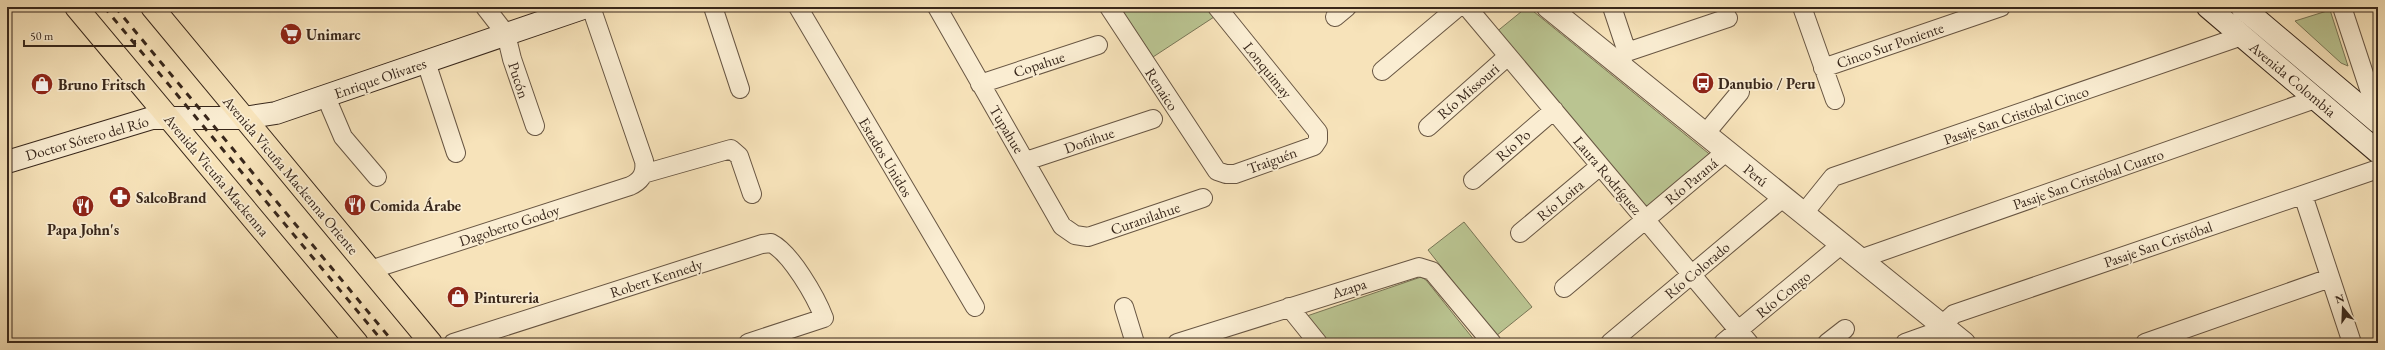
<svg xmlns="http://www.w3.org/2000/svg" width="2385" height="350" viewBox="0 0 2385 350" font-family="'EB Garamond',serif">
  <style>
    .green { fill: #bac491; stroke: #797656 }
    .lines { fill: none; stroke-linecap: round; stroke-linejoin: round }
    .minor-casing { stroke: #685643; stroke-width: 20 }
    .tertiary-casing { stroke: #685643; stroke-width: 24 }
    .secondary-casing { stroke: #38271b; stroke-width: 24 }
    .primary-casing { stroke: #38271b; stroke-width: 24 }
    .minor { stroke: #faedd2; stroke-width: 18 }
    .tertiary { stroke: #faedd2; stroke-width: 22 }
    .secondary { stroke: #faedd2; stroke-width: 22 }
    .primary { stroke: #f7e3ba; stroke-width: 22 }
    .rail { stroke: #38271b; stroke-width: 3; stroke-dasharray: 7 7; stroke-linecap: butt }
    .labels { text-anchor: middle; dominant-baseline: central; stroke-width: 3.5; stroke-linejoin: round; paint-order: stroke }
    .poi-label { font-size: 15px; font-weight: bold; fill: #38271b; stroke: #faedd2; text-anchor: start }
    .street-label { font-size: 15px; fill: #38271b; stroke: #faedd2 }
  </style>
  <rect width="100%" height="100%" fill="#f7e3ba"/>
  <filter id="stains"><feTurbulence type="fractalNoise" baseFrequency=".005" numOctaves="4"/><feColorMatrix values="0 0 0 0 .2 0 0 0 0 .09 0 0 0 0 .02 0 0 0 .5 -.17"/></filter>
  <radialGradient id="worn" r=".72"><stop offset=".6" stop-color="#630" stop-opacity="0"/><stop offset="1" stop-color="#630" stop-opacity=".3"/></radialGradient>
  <!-- green -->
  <path class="green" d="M1120 7H1206L1214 17 1153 57Z
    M1527 7H1528L1713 157 1649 212 1495 33Z
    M2330 10 2348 66 2341 63 2295 21Z
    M1464 222 1532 307 1496 336 1428 250Z
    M1421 277 1426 280 1475 341 1472 343H1326L1304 317Z"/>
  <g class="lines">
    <!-- minor casing -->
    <g class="minor-casing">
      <path id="minor" d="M485 7 506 34 512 59 535 126
        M713 7 740 89
        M798 7 975 307
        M937 7 1062 226 1075 235 1088 237 1203 198
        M1109 7 1217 171 1226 174H1235L1314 146 1318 140V132L1217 7
        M1467 7 1749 343
        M1612 7 1627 52 1620 61
        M1802 7 1835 100
        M2342 7 2371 95
        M1335 17 1347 7
        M1627 52 1728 18
        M426 62 456 153
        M1823 68 2001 7
        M1382 71 1458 7
        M980 84 1098 45
        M326 97 343 137 377 177
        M1428 127 1508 56
        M1705 134 1740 92
        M1026 161 1153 119
        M643 174 731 149 739 156 752 194
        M1473 180 1554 110
        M2303 195 2352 343
        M1804 213 1833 177 2242 36
        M1520 233 1600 166
        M1860 259 2315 99
        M370 270 630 186C641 181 646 173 644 161L591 7
        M1564 288 1727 151
        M1124 307 1135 343
        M1289 307 1318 343
        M453 343 762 244 771 243C791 253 816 297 824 318L748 343
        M1177 343 1419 267 1432 271 1492 343
        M1610 343 1784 197
        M1723 343 1842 244
        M1827 343 1845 329
        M1905 343 1933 333 1954 314 2378 169
        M2145 343 2330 278"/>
    </g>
    <!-- tertiary casing -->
    <g class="tertiary-casing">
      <path id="tertiary" d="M1548 7 1964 343"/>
    </g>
    <!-- secondary casing -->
    <g class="secondary-casing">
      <path id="secondary" d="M2208 7 2378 152
        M2242 7 2378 122
        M7 162 152 118H244L276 113 586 7"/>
    </g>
    <!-- primary casing -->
    <g class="primary-casing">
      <path id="primary" d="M76 7 357 343
        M152 7 431 343"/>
    </g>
    <!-- minor -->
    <use href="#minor" class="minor"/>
    <!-- tertiary -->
    <use href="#tertiary" class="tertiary"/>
    <!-- secondary -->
    <use href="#secondary" class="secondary"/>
    <!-- primary -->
    <use href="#primary" class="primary"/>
    <!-- rail -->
    <path class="rail" d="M104 7 384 343
      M115 7 394 343"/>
  </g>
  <!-- icons -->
  <defs>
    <g id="supermarket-disc" transform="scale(1.15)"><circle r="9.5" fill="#8f2418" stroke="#faedd2"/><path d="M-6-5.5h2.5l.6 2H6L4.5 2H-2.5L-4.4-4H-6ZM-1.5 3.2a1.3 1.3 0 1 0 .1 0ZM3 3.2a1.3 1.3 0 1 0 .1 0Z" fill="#fff"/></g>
    <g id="bus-disc" transform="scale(1.15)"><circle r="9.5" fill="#8f2418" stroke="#faedd2"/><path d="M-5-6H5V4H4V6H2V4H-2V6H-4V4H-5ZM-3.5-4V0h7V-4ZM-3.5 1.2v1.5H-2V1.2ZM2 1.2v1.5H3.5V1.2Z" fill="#fff"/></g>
    <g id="shop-disc" transform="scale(1.15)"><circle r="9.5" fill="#8f2418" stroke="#faedd2"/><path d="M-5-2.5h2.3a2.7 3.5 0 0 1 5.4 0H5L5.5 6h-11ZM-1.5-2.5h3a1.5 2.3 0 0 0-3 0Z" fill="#fff"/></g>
    <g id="pharmacy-disc" transform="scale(1.15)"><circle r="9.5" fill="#8f2418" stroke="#faedd2"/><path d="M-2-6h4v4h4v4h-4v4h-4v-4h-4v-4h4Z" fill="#fff"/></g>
    <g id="restaurant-disc" transform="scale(1.15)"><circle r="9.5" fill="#8f2418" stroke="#faedd2"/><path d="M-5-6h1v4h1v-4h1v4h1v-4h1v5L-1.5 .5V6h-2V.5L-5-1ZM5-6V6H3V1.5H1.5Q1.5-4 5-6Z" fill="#fff"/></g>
  </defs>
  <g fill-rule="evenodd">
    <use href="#supermarket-disc" x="291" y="34"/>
    <use href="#bus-disc" x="1703" y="83"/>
    <use href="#shop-disc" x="42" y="84"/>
    <use href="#pharmacy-disc" x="120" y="197"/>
    <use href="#restaurant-disc" x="355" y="205"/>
    <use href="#restaurant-disc" x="83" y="206"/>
    <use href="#shop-disc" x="458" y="297"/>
  </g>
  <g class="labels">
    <!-- poi labels -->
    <g class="poi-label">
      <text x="306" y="34">Unimarc</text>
      <text x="1718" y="83">Danubio / Peru</text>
      <text x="58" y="84">Bruno Fritsch</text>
      <text x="136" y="197">SalcoBrand</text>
      <text x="370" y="205">Comida Árabe</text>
      <text x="83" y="229" text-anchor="middle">Papa John's</text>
      <text x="474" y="297">Pintureria</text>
    </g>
    <!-- street labels -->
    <g class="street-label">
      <text transform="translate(1890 45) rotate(-19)">Cinco Sur Poniente</text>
      <text transform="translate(1039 64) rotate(-18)">Copahue</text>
      <text transform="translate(1268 70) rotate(51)">Lonquimay</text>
      <text transform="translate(380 78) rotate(-19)">Enrique Olivares</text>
      <text transform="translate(2293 79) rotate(40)">Avenida Colombia</text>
      <text transform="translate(519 80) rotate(72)">Pucón</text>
      <text transform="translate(1162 89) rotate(57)">Renaico</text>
      <text transform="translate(1468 91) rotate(-41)">Río Missouri</text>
      <text transform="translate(2016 115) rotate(-19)">Pasaje San Cristóbal Cinco</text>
      <text transform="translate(1007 129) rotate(59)">Tupahue</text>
      <text transform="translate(87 138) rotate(-16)">Doctor Sótero del Río</text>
      <text transform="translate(1089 140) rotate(-19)">Doñihue</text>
      <text transform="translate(1513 145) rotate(-41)">Río Po</text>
      <text transform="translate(886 157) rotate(59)">Estados Unidos</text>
      <text transform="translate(1272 160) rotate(-20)">Traiguén</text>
      <text transform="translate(217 175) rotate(50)">Avenida Vicuña Mackenna</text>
      <text transform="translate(291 175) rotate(50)">Avenida Vicuña Mackenna Oriente</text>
      <text transform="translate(1608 175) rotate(50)">Laura Rodríguez</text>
      <text transform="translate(1756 175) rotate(39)">Perú</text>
      <text transform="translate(2088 179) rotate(-19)">Pasaje San Cristóbal Cuatro</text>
      <text transform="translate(1691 181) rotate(-40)">Río Paraná</text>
      <text transform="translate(1560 200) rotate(-40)">Río Loira</text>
      <text transform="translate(1145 218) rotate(-19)">Curanilahue</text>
      <text transform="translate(509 225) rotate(-18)">Dagoberto Godoy</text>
      <text transform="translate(2158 244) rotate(-19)">Pasaje San Cristóbal</text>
      <text transform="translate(1697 270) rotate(-40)">Río Colorado</text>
      <text transform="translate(656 278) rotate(-18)">Robert Kennedy</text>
      <text transform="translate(1349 288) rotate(-18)">Azapa</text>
      <text transform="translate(1783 294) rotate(-39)">Río Congo</text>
    </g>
  </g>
  <!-- margin -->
  <rect width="2385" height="350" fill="none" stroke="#f7e3ba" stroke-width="24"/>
  <rect x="8" y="8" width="2369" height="334" fill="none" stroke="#38271b" stroke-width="2"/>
  <rect x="12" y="12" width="2361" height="326" fill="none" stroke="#38271b"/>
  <!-- north arrow -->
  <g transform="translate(2343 308) rotate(341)" stroke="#faedd2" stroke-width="3" paint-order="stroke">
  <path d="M0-3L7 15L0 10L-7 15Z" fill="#38271b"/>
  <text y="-6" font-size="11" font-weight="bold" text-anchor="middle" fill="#38271b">N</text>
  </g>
  <!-- scale -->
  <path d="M24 40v6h111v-6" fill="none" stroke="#38271b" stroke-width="2"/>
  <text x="30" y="40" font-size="12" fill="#38271b" stroke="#faedd2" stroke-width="3" paint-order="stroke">50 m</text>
  <rect width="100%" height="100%" filter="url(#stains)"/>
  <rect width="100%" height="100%" fill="url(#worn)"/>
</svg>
